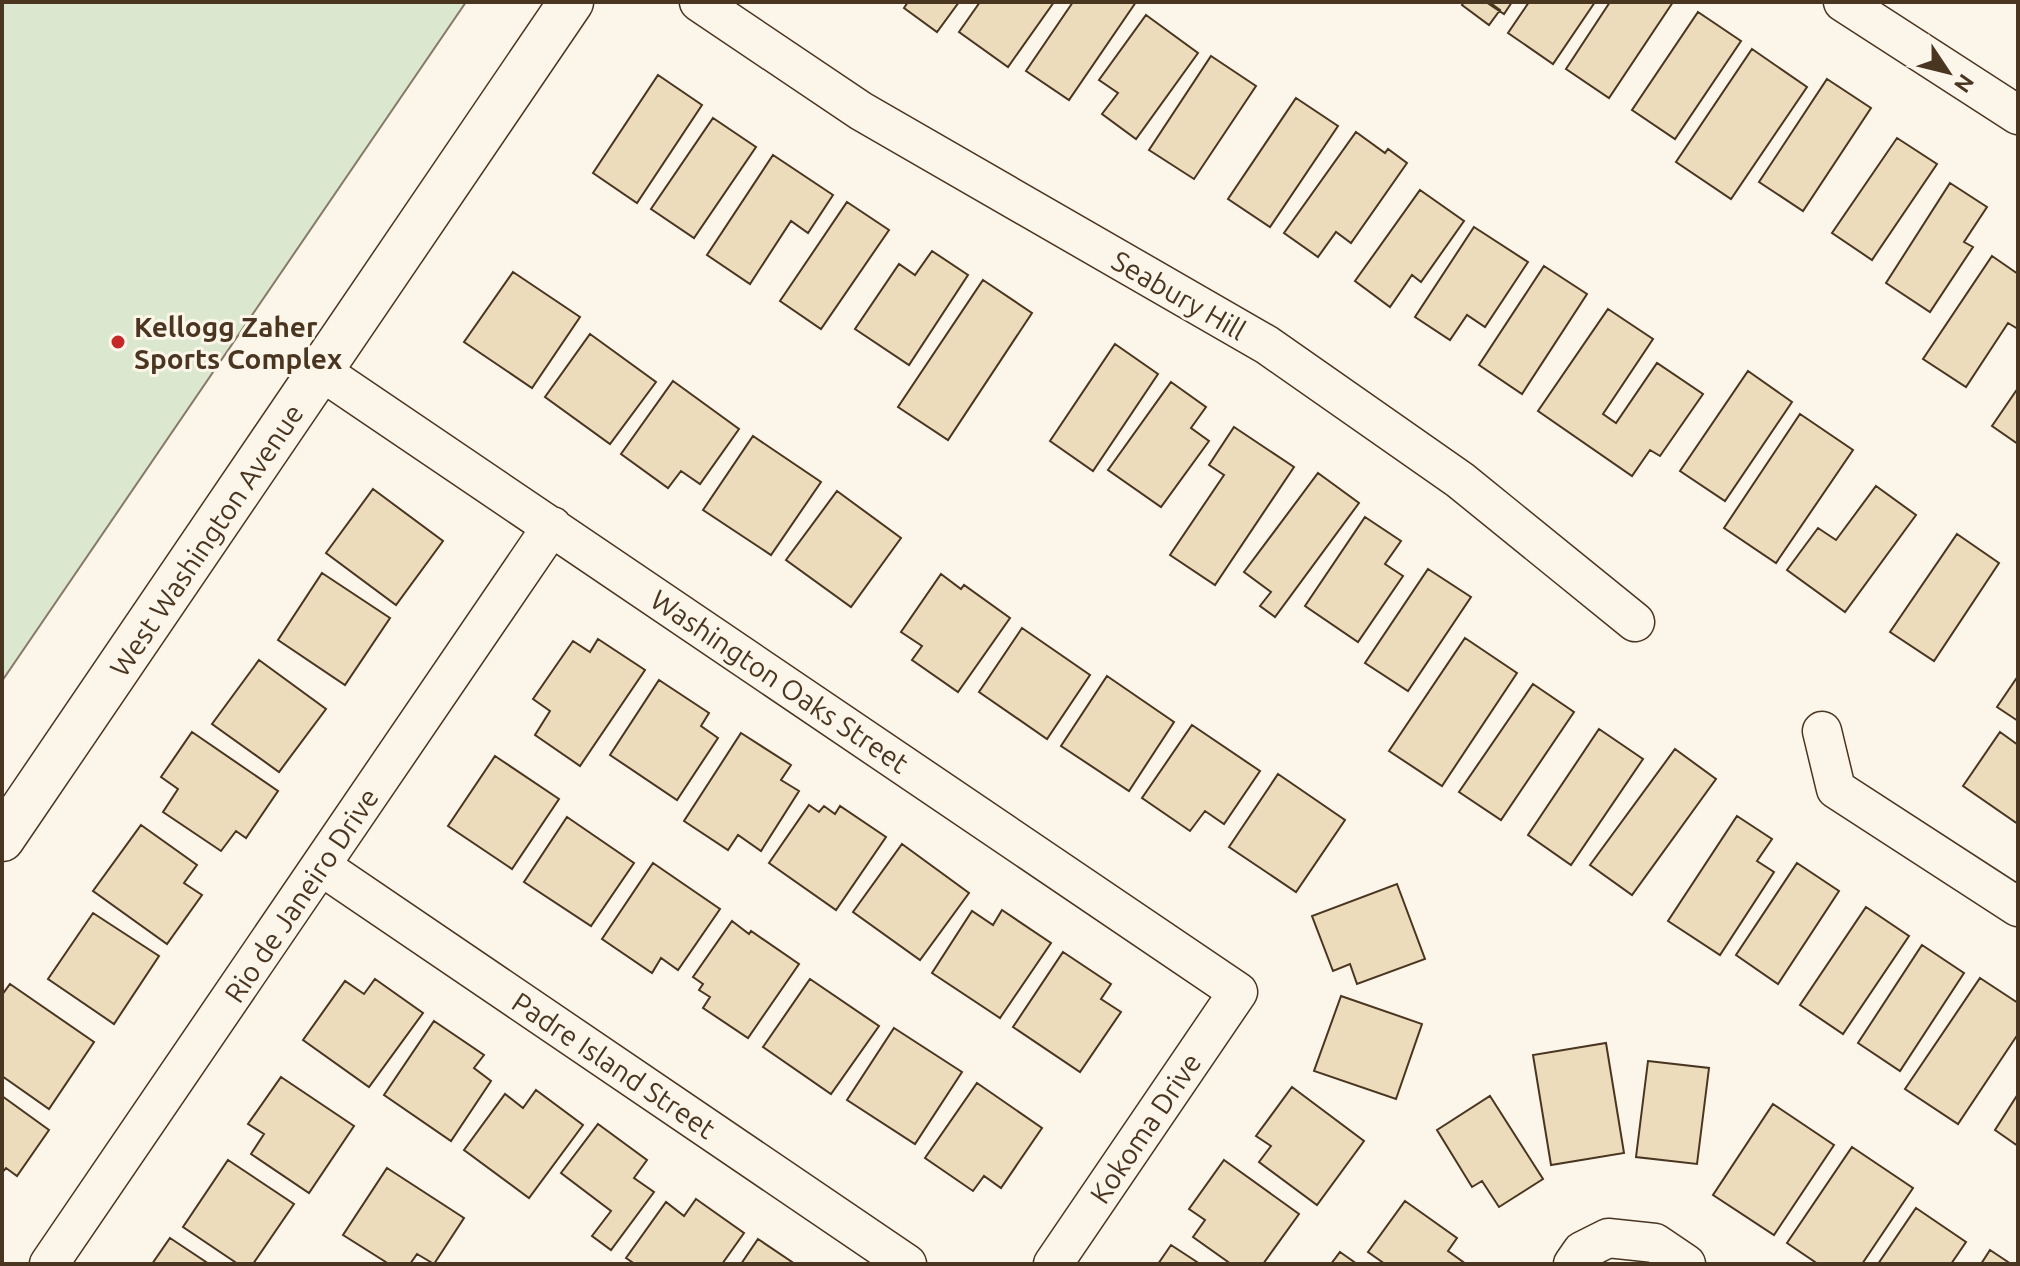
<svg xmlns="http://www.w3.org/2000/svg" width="2020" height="1266" viewBox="0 0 2020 1266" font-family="Ubuntu,sans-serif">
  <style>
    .green { fill: #dce7d0; stroke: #887966; stroke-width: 2 }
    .building { fill: #ecdcbc; stroke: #4a3520; stroke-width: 2 }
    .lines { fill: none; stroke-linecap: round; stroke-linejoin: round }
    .minor-casing { stroke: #4a3520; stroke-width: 41 }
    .secondary-casing { stroke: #4a3520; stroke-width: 47 }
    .minor { stroke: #fbf6e9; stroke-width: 38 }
    .secondary { stroke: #fbf6e9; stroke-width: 44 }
    .poi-dot { fill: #c62828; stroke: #fbf6e9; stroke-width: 3 }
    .labels { text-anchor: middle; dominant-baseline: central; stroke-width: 6; stroke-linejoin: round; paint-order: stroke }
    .street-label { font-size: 28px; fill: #4a3520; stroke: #fbf6e9 }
    .poi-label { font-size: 28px; font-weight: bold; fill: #4a3520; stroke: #fbf6e9; text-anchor: start }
  </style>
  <rect width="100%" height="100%" fill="#fbf6e9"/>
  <!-- green -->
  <path class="green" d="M2 2H466L2 681Z"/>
  <!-- building -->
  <path class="building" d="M908 2H959L937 32 904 8Z
    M980 2H1054L1008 67 959 32Z
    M1073 2H1136L1069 100 1026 71Z
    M1464 2H1489L1500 10 1489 25 1462 5Z
    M1486 2H1512L1504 14Z
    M1529 2H1595L1553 64 1508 33Z
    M1610 2H1673L1609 98 1566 69Z
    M1698 12 1741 41 1675 139 1632 110Z
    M1146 15 1198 53 1136 139 1102 114 1118 93 1099 80Z
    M1752 49 1807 87 1731 199 1676 162Z
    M1211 56 1256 86 1194 179 1149 150Z
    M658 75 702 105 637 203 593 173Z
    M1827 79 1871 108 1803 211 1759 182Z
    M1296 98 1338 126 1270 227 1228 199Z
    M713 118 756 147 694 238 651 209Z
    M1356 132 1385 153 1388 149 1407 163 1351 243 1336 232 1318 257 1284 233Z
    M1897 138 1937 164 1872 260 1832 233Z
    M773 155 833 195 808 233 791 221 750 284 707 255Z
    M1950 183 1987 207 1964 242 1973 247 1930 312 1886 283Z
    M1420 190 1464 221 1421 282 1412 275 1390 307 1355 281Z
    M847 202 889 230 821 329 780 301Z
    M1474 227 1528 262 1485 327 1467 315 1450 340 1415 317Z
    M932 251 968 275 909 365 855 329 899 264 915 275Z
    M1992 256 2018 274V329L2008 323 1966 387 1923 359Z
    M1544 266 1587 294 1522 394 1479 365Z
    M513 272 580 317 532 388 464 342Z
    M983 280 1032 313 948 440 898 407Z
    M1608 309 1653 339 1603 414 1616 423 1657 363 1703 394 1660 456 1650 450 1632 476 1538 411Z
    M590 334 656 382 610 444 545 397Z
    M1115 344 1158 374 1093 471 1050 441Z
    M1748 371 1792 402 1725 501 1680 471Z
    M673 381 739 429 700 484 681 471 668 488 621 454Z
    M1171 382 1206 407 1191 428 1209 441 1161 507 1108 470Z
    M2018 388V444L1992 426Z
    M1800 414 1853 450 1776 563 1724 528Z
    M1234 427 1294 467 1215 585 1170 555 1224 475 1209 465Z
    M753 436 821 482 771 555 703 510Z
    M1318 473 1359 503 1275 617 1260 606 1271 592 1244 572Z
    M1876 486 1916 515 1845 612 1787 570 1818 528 1836 540Z
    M373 489 443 541 396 605 326 553Z
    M837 491 901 538 851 607 786 560Z
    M1365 517 1401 541 1385 564 1403 576 1358 642 1305 606Z
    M1957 534 1999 563 1934 661 1890 632Z
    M1428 569 1471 597 1408 691 1365 663Z
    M322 573 390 618 345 685 278 640Z
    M941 574 961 589 964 585 1010 618 958 692 912 660 922 646 901 632Z
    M1022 628 1090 675 1047 739 979 692Z
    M1465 638 1517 673 1442 786 1389 751Z
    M598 639 645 670 580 766 535 735 550 711 533 699 573 641 590 652Z
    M259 660 326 709 279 772 212 724Z
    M1107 676 1174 722 1129 791 1061 746Z
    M2018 676V721L1997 707Z
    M659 680 709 713 701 726 718 738 677 800 610 755Z
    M1533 684 1574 712 1501 820 1459 792Z
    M1192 725 1260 771 1224 824 1205 811 1190 831 1142 798Z
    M1599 729 1643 759 1571 865 1528 835Z
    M192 732 278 791 246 838 236 831 221 851 163 812 178 789 161 777Z
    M2000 732 2018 745V824L1963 786Z
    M741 733 791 765 781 780 799 791 761 851 738 835 728 850 684 821Z
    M1675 749 1716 779 1632 895 1590 865Z
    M495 756 559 799 512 869 448 826Z
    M1278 774 1345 820 1296 892 1229 847Z
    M809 805 819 812 824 806 835 814 840 806 886 837 836 910 769 863Z
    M1737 816 1772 839 1757 861 1774 872 1720 955 1668 921Z
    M567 817 634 863 591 926 524 882Z
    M141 825 197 865 184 883 202 895 167 944 93 891Z
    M902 844 969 893 920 960 853 912Z
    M653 863 720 909 678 970 661 958 652 973 602 939Z
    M1797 863 1839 891 1778 984 1736 955Z
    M1397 884 1425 959 1357 984 1350 964 1333 971 1312 916Z
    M1866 907 1909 936 1843 1034 1800 1005Z
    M1002 910 1051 943 1000 1018 932 973 972 911 993 925Z
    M93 913 159 956 114 1024 48 979Z
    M732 921 749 934 751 931 799 964 748 1038 703 1008 710 997 699 990 703 984 693 977Z
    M1922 945 1964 973 1900 1071 1858 1043Z
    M1063 952 1111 984 1101 999 1121 1012 1080 1072 1013 1027Z
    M1980 978 2018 1003V1034L1958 1124 1905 1089Z
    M375 979 423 1013 369 1087 303 1040 345 981 364 994Z
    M810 979 879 1026 831 1094 763 1047Z
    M10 984 94 1042 49 1109 2 1076V995Z
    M1341 996 1422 1024 1396 1099 1314 1071Z
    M434 1021 484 1055 474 1068 491 1081 451 1141 384 1095Z
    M894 1028 962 1072 915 1144 847 1100Z
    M1606 1043 1624 1153 1551 1165 1533 1055Z
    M1648 1061 1709 1068 1697 1164 1636 1157Z
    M281 1077 354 1126 309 1193 251 1154 264 1134 248 1124Z
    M977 1083 1042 1128 1001 1188 984 1176 973 1191 925 1158Z
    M1292 1087 1364 1141 1317 1205 1259 1162 1271 1146 1256 1136Z
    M536 1090 583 1125 529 1198 464 1150 505 1094 523 1108Z
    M2018 1094V1146L1995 1130Z
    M2 1096 49 1130 17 1176 6 1168 2 1173Z
    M1490 1096 1543 1179 1499 1207 1482 1181 1472 1187 1437 1130Z
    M1773 1104 1834 1145 1774 1235 1713 1195Z
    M598 1124 647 1160 634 1178 654 1192 611 1250 592 1236 611 1211 561 1173Z
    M1852 1147 1913 1188 1862 1264H1818L1787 1243Z
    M228 1160 294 1204 253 1264H238L183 1227Z
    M1224 1160 1299 1214 1263 1264H1231L1193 1237 1205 1220 1189 1209Z
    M387 1168 464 1218 434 1264 417 1254 410 1264H389L343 1235Z
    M696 1199 744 1233 722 1264H635L626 1258 666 1202 684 1216Z
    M1405 1201 1457 1238 1448 1251 1466 1264H1385L1368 1252Z
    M1916 1208 1966 1242 1951 1264H1878Z
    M170 1238 209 1264H152Z
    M758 1239 795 1264H741Z
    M1171 1245 1200 1264H1158Z
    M1990 1250 2011 1264H1981Z
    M1340 1252 1357 1264H1331Z"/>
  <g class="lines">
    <!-- minor casing -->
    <g class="minor-casing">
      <path id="minor" d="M699 2 861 111 1267 345 1460 480 1635 622
        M1843 2 2018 115
        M321 371 1238 992 1053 1264
        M1822 731 1836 789 2018 907
        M321 866 907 1264
        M49 1264 552 526
        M1573 1264 1582 1251 1608 1238 1655 1243 1686 1264"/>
    </g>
    <!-- secondary casing -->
    <g class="secondary-casing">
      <path id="secondary" d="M2 839 571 2"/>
    </g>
    <!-- minor -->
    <use href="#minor" class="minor"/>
    <!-- secondary -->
    <use href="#secondary" class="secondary"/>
  </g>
  <!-- markers -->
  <circle class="poi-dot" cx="118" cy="342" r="8"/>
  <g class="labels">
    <!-- street labels -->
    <g class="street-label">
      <text transform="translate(1179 295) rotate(30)">Seabury Hill</text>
      <text transform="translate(206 540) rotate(-56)">West Washington Avenue</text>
      <text transform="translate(780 681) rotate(34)">Washington Oaks Street</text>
      <text transform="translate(301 895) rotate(-56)">Rio de Janeiro Drive</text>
      <text transform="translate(614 1065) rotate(34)">Padre Island Street</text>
      <text transform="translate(1145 1128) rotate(-56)">Kokoma Drive</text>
    </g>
    <!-- poi labels -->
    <g class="poi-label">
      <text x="134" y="326">Kellogg Zaher<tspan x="134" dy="32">Sports Complex</tspan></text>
    </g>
  </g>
  <!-- border -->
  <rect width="2020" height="1266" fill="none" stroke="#4a3520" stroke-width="8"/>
  <!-- north arrow -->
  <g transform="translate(1948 72) rotate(125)" stroke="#fbf6e9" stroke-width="6" paint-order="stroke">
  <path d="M0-6L14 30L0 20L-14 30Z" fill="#4a3520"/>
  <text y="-12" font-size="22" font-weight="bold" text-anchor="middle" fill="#4a3520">N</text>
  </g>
</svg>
